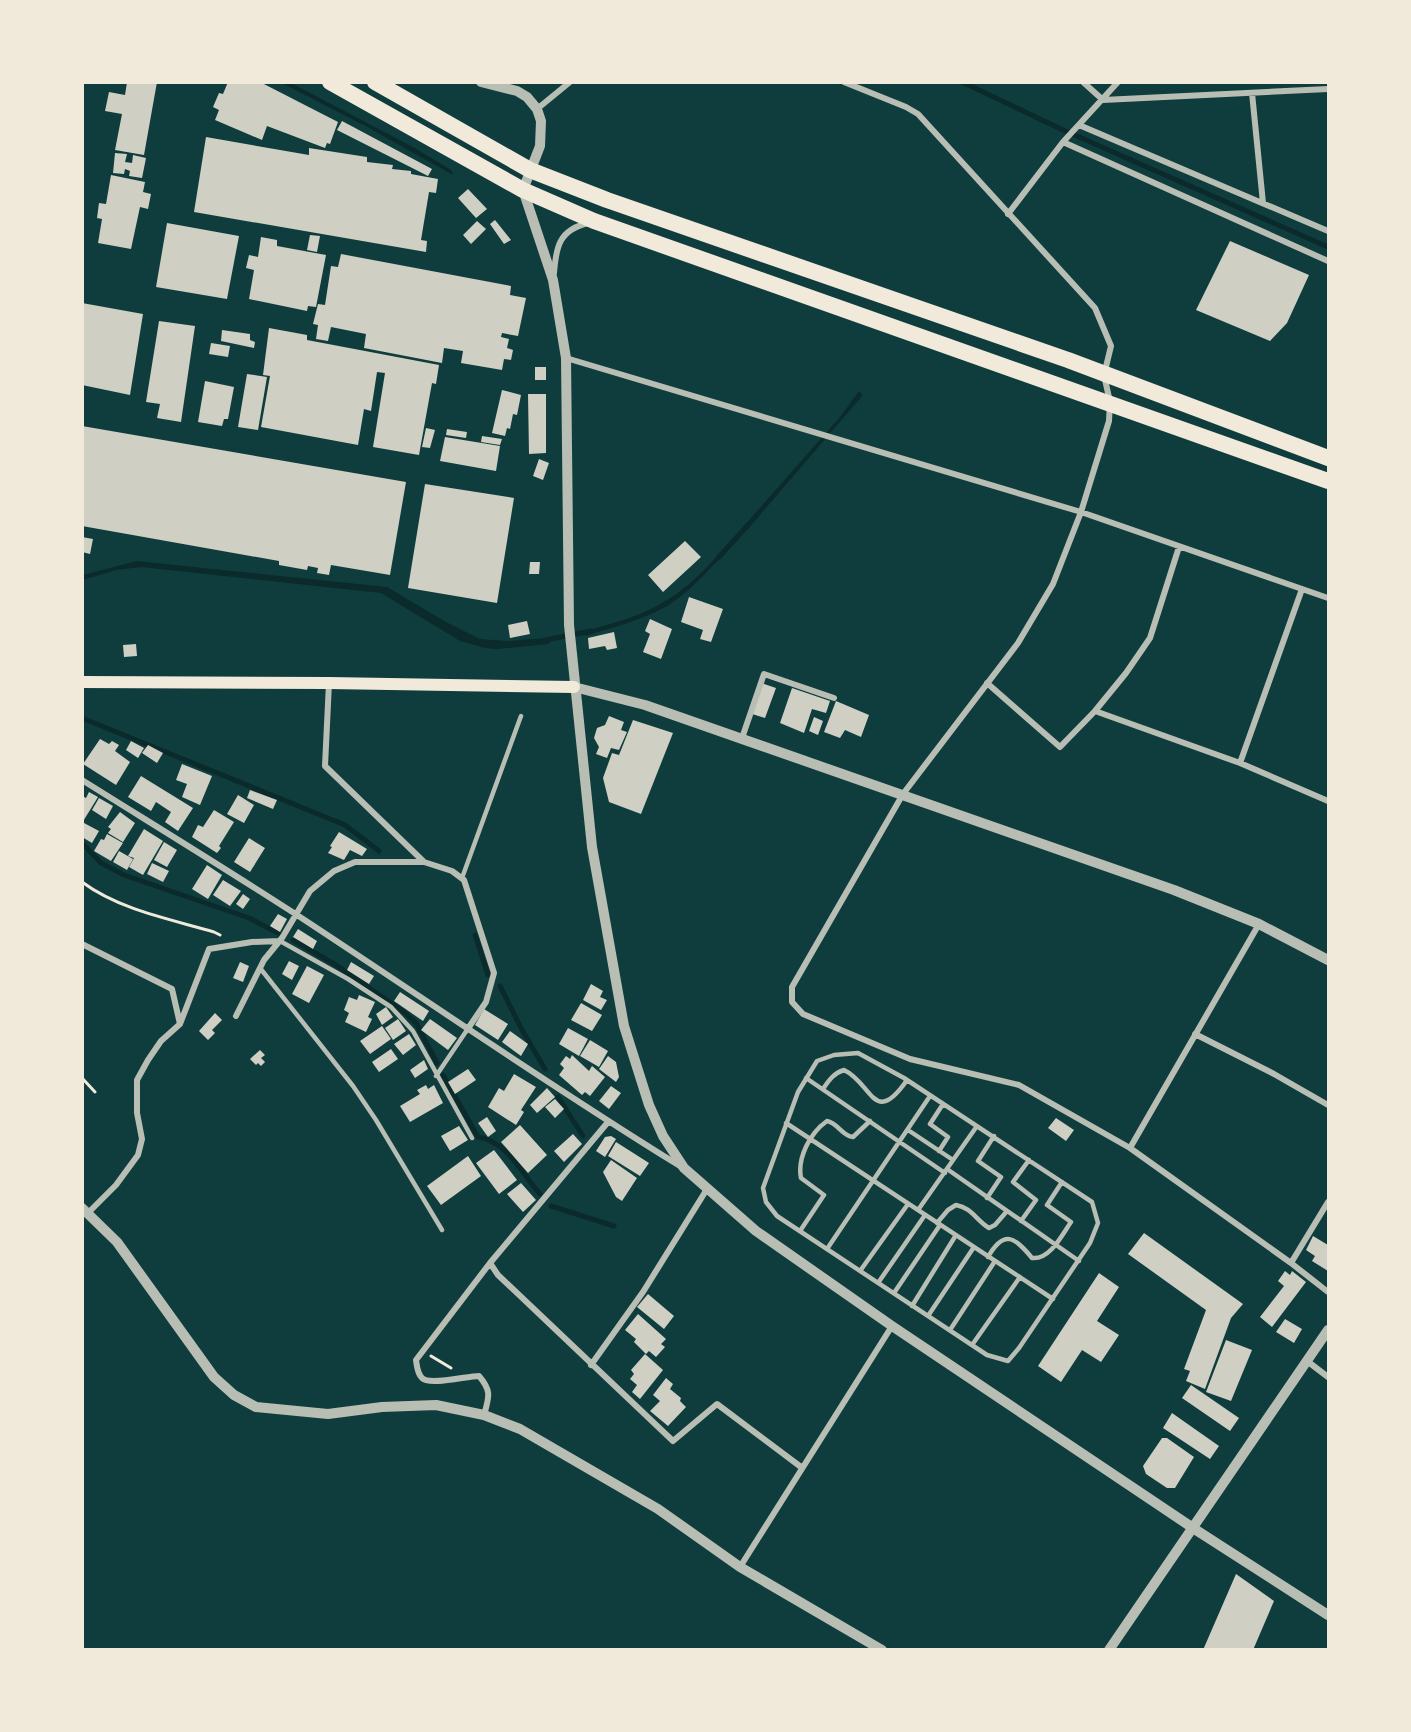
<svg xmlns="http://www.w3.org/2000/svg" width="1411" height="1732" viewBox="0 0 1411 1732" font-family="Quicksand,sans-serif">
  <style>
    .water { fill: #0a2a2b }
    .lines { fill: none; stroke-linecap: round; stroke-linejoin: round }
    .stream { stroke: #0a2a2b; stroke-width: 5 }
    .building { fill: #cfcfc3 }
    .path { stroke: #f1e9da; stroke-width: 3 }
    .service { stroke: #b8beb3; stroke-width: 4.5 }
    .minor { stroke: #b8beb3; stroke-width: 6 }
    .tertiary { stroke: #b8beb3; stroke-width: 10 }
    .secondary { stroke: #f1e9da; stroke-width: 12 }
    .trunk { stroke: #f1e9da; stroke-width: 16 }
  </style>
  <rect width="100%" height="100%" fill="#0f3d3e"/>
  <!-- water -->
  <path class="water" d="M282 83H291L413 147 451 170 453 175 369 128Z
    M859 391 863 395 747 530 743 527 840 417Z
    M721 552 724 554C707 572 690 591 669 605 643 620 614 627 585 636V631C650 614 675 603 721 552Z
    M137 561 387 587 446 622 480 639 507 641 548 638 549 644 497 649 485 648 460 641 381 593 141 567 116 570 83 580V575Z"/>
  <g class="lines">
    <!-- stream -->
    <path class="stream" d="M962 82 1061 129 1328 247
      M718 558 748 525
      M541 641 591 631
      M82 718 345 825 379 851
      M82 843 101 863 124 875 249 918 278 933
      M475 935 488 975
      M293 940 336 965 404 1012 416 1023 437 1063
      M500 986 522 1030 545 1069
      M443 1075 478 1137C507 1141 522 1174 540 1194
      M558 1097 583 1136
      M551 1206 614 1226"/>
  </g>
  <!-- building -->
  <path class="building" d="M127 82H157L144 155 115 150 122 114 105 111 109 92 125 95Z
    M228 82H260L338 122 330 144 327 143 325 148 267 126 262 140 215 120 219 110 213 107 219 93 223 94Z
    M342 121 432 169 428 176 337 130Z
    M206 137 309 155V148L367 157V162L393 165 392 169 411 171V174L438 179 436 193 429 192 421 240 427 241 426 252 194 212Z
    M115 153 127 154 125 162 132 163 133 155 146 158 142 178 129 176 130 171 125 169 124 174 113 173Z
    M111 175 145 182 143 192 151 194 148 209 140 207 131 249 98 243 102 219 97 218 99 203 106 204Z
    M468 189 487 209 476 218 458 198Z
    M495 220 511 240 504 244 490 224Z
    M477 221 486 229 471 244 463 235Z
    M167 223 239 236 227 299 156 287Z
    M310 235 320 236 317 252 307 250Z
    M261 237 277 240V246L326 255 316 307 308 306 307 311 249 299 254 270 246 268 249 255 258 257Z
    M1230 241 1309 275 1287 323 1270 341 1196 310Z
    M341 254 511 286 510 295 526 298 518 336 502 333 501 337 509 339 507 348 513 350 511 360 504 359 502 370 461 363 463 351 444 348 442 363 364 348 366 334 331 327 328 341 316 339 318 325 313 324 318 304 325 305 331 266 338 267Z
    M82 303 143 314 130 395 82 385Z
    M159 321 195 326 181 422 157 418 160 404 146 402Z
    M269 328 307 335V340L439 365 436 384 432 383 419 455 373 447 385 373 377 372 371 411 364 409 358 445 261 427 270 376 263 375Z
    M222 330 250 334V340L255 342 254 348 221 341Z
    M211 343 230 346 228 357 209 354Z
    M535 367H546V380H535Z
    M247 374 267 377 258 430 238 427Z
    M205 381 234 387 228 419H224L222 426 198 422Z
    M502 390 521 395 517 415 513 414 510 429 507 428 505 436 492 433Z
    M528 394H546V453L529 454Z
    M82 426 406 482 390 575 331 565 329 575 317 573 318 568 308 566 307 570 279 565V561L82 526Z
    M426 428 435 430 430 448 422 447Z
    M447 429 467 432 466 438 446 435Z
    M482 436 502 439 500 445 481 442Z
    M445 437 500 446 496 471 440 461Z
    M539 459 549 463 543 480 533 476Z
    M425 484 514 498 497 603 408 588Z
    M82 537 93 539 90 554 82 552Z
    M685 541 701 557 663 592 648 575Z
    M530 562H540L539 574H529Z
    M689 597 723 609 711 642 700 639 703 630 681 622Z
    M650 619 672 629 661 659 643 652 650 634 645 631Z
    M527 621 530 634 510 638 508 625Z
    M614 632 617 648 607 650 605 646 589 649 588 638Z
    M136 644 137 656 124 657 123 645Z
    M761 683 776 688 765 718 749 713Z
    M792 688 830 701 826 713 812 709 804 733 780 723Z
    M836 701 869 715 861 737 845 730 840 738 824 732Z
    M609 716 624 722 621 730 627 732 619 750 611 748 607 758 596 754 599 747 594 738 597 728 605 725Z
    M814 717 823 721 818 735 809 731Z
    M633 720 673 733 641 814 609 802 603 778 612 753 619 755Z
    M100 739 109 744 112 741 119 745 115 751 130 762 116 785 83 764Z
    M131 741 144 748 138 758 126 750Z
    M148 745 163 753 157 763 142 753Z
    M182 764 212 776 200 805 182 797 187 784 176 780Z
    M141 776 193 808 178 831 165 822 171 812 156 802 151 811 128 797Z
    M250 790 277 800 273 809 247 798Z
    M89 792 98 797 82 823V796L86 798Z
    M238 795 254 805 244 823 227 814Z
    M99 798 113 806 106 819 92 810Z
    M214 810 234 822 219 846 221 848 217 853 192 837 198 825 203 827Z
    M120 812 135 823 123 842 108 833 111 829 108 827Z
    M84 823 99 831 92 843 82 837Z
    M144 829 163 841 143 875 129 867 134 858 128 856Z
    M339 832 367 849 362 856 350 850 344 860 328 853 332 847 330 846Z
    M107 834 123 843 111 861 94 851 101 839 104 840Z
    M249 838 265 848 250 872 234 862Z
    M164 842 177 850 167 867 154 860Z
    M119 851 133 859 127 870 113 862Z
    M152 863 169 871 163 882 147 874Z
    M207 865 222 875 208 899 192 889Z
    M223 880 241 891 230 906 213 895Z
    M243 894 250 899 243 909 236 904Z
    M278 914 287 919 280 932 270 926Z
    M298 929 317 941 313 949 293 937Z
    M289 961 299 966 292 980 282 974Z
    M240 962 249 966 243 982 233 978Z
    M351 962 374 976 369 984 347 970Z
    M307 966 324 975 309 1003 292 994Z
    M591 984 603 991 600 997 607 1000 601 1010 583 1000Z
    M400 992 429 1011 423 1021 394 1001Z
    M359 995 375 1002 368 1017 372 1019 366 1032 345 1022 349 1013 344 1010 349 997 357 1000Z
    M581 1003 602 1015 592 1031 571 1020Z
    M386 1007 393 1017 382 1025 376 1014Z
    M484 1009 508 1024 498 1040 475 1025Z
    M215 1013 222 1020 212 1030 215 1033 208 1040 199 1031Z
    M398 1019 406 1031 393 1040 385 1028Z
    M430 1019 457 1038 448 1050 421 1030Z
    M382 1026 391 1039 370 1054 360 1041Z
    M568 1028 588 1039 579 1056 559 1044Z
    M510 1031 528 1044 521 1056 502 1042Z
    M409 1034 416 1045 403 1055 394 1044Z
    M590 1040 608 1051 599 1067 580 1056Z
    M391 1049 398 1059 379 1072 372 1062Z
    M260 1050 265 1055 261 1058 265 1062 261 1066 258 1063 256 1065 250 1059Z
    M572 1055 589 1071 592 1066 605 1077 590 1096 585 1092 582 1095 559 1075 564 1068 560 1064 566 1056 570 1059Z
    M608 1056 616 1062 619 1077 616 1082 599 1069Z
    M424 1060 428 1069 415 1078 410 1070Z
    M468 1069 476 1080 455 1094 448 1082Z
    M514 1074 536 1087 521 1110 524 1112 516 1125 488 1107 499 1088 504 1091Z
    M426 1085 428 1089 434 1085 443 1103 410 1122 400 1106 420 1094 417 1090Z
    M611 1086 621 1093 609 1109 599 1101Z
    M547 1088 555 1097 537 1113 530 1105Z
    M555 1099 564 1109 555 1118 545 1107Z
    M487 1117 496 1131 488 1137 478 1123Z
    M1056 1118 1074 1130 1066 1141 1048 1128Z
    M520 1125 547 1155 528 1173 501 1142Z
    M459 1126 468 1140 450 1151 441 1136Z
    M573 1134 582 1144 564 1162 554 1151Z
    M611 1136 616 1139 605 1157 596 1151 605 1137Z
    M616 1142 649 1163 640 1176 608 1156Z
    M494 1150 517 1180 499 1194 476 1163Z
    M468 1156 481 1176 441 1205 427 1186Z
    M611 1160 637 1178 622 1201 616 1197 603 1172Z
    M521 1183 536 1200 523 1212 507 1194Z
    M1144 1233 1243 1304 1231 1318 1205 1389 1186 1381 1190 1371 1184 1369 1206 1310 1128 1254Z
    M1313 1236 1328 1245V1271L1312 1261 1315 1256 1306 1250Z
    M1285 1271 1290 1275 1292 1271 1306 1282 1272 1327 1260 1317 1284 1286 1278 1281Z
    M1099 1273 1119 1287 1097 1321 1119 1335 1101 1362 1082 1350 1061 1382 1038 1366Z
    M648 1294 674 1316 664 1329 637 1307Z
    M638 1314 666 1339 661 1344 665 1347 656 1357 649 1351 646 1354 634 1342 636 1339 625 1330Z
    M1285 1319 1302 1329 1294 1343 1276 1332Z
    M1226 1340 1252 1350 1231 1401 1206 1392Z
    M645 1354 663 1370 640 1399 632 1392 637 1385 630 1379 634 1374 631 1370Z
    M666 1378 673 1384 670 1389 681 1398 680 1401 686 1407 668 1426 650 1411 660 1401 653 1395Z
    M1191 1385 1239 1418 1230 1431 1182 1398Z
    M1172 1413 1219 1446 1210 1459 1163 1428Z
    M1162 1438H1167L1194 1457 1175 1488H1167L1146 1474 1143 1466Z
    M1236 1574 1274 1601 1253 1650H1203Z"/>
  <g class="lines">
    <!-- path -->
    <path class="path" d="M82 882C120 910 170 919 214 932L220 935
      M82 1078 95 1092
      M431 1356 451 1368"/>
    <!-- service -->
    <path class="service" d="M462 878 521 716
      M280 941 348 979 391 1007 413 1031 472 1138
      M260 968 353 1086 376 1120 442 1230
      M858 1053 904 1078 1092 1202 1098 1223 1090 1243 1019 1348 1008 1361 987 1355 777 1216 766 1202 763 1188 798 1092 817 1061 834 1055Z
      M436 1076 467 1030
      M806 1078 945 1173
      M823 1089C829 1080 834 1073 844 1070 872 1083 874 1128 907 1080
      M786 1123 1053 1299
      M908 1130 953 1160
      M939 1151 948 1137 930 1124 943 1104
      M947 1169 1079 1261
      M987 1198 1001 1177 978 1161 994 1136
      M918 1210 977 1126
      M1021 1221 1036 1200 1013 1182 1029 1160
      M937 1223 948 1210 956 1205C972 1208 976 1220 989 1228L995 1225 1007 1211
      M800 1231 824 1195 801 1178C797 1158 810 1133 827 1121 838 1123 842 1136 853 1137L870 1121
      M827 1249 930 1096
      M988 1257C1004 1229 1015 1237 1032 1258 1050 1260 1062 1235 1071 1222L1047 1205 1062 1182
      M860 1271 908 1204
      M878 1283 925 1215
      M894 1293 940 1225
      M912 1306 956 1235
      M928 1316 974 1247
      M950 1330 995 1261
      M972 1345 1020 1277"/>
    <!-- minor -->
    <path class="minor" d="M844 82 906 107 918 114 1095 308 1111 346 1104 375 1110 402 1109 421 1081 512 1053 584 1018 643 903 794 792 987V1002L803 1014 910 1059 1019 1085 1130 1148 1291 1263 1328 1292
      M1083 82 1103 100 1328 89
      M1252 93 1263 203
      M537 109 570 82
      M1079 125 1328 231
      M1063 142 1328 261
      M1008 214 1063 142 1118 82
      M554 273C556 247 559 230 588 223
      M566 358 1081 512 1328 598
      M329 683 325 766 423 861
      M987 683 1060 747 1095 711 1240 763 1328 801
      M1095 711 1126 673 1150 638 1179 547
      M742 738 764 674 834 698
      M1240 763 1302 589
      M82 780C154 825 226 869 297 915 425 999 550 1086 680 1166
      M82 944 172 989 180 1024
      M236 1016 264 960 282 938 310 891 334 871 355 862H424L452 871 464 880 494 973 486 1002 467 1030
      M1195 1034 1274 1074 1328 1105
      M608 1122 490 1263 498 1275 673 1441 717 1404 801 1467
      M1130 1148 1259 924
      M89 1212 116 1185 138 1155 142 1139 137 1113V1080L148 1060 161 1041 180 1024 209 949 252 942 280 941
      M1291 1263 1328 1202
      M1307 1361 1328 1377
      M591 1365 643 1292 707 1189
      M484 1415C489 1397 492 1391 479 1376 467 1376 429 1386 422 1378 417 1373 417 1366 416 1360L490 1263
      M740 1567 892 1326"/>
    <!-- tertiary -->
    <path class="tertiary" d="M481 82 517 91 527 97 537 109 541 121 540 146 523 190 553 280 566 358 569 625 592 847 624 1026 649 1105 663 1136 684 1168 756 1231 892 1326 1193 1528 1328 1615
      M574 687 645 705 1174 890 1259 924 1328 960
      M82 1208 117 1242 214 1377 234 1395 256 1407 328 1414 382 1407 436 1405 484 1415 520 1429 658 1509 740 1567 882 1650
      M1109 1650 1328 1330"/>
    <!-- secondary -->
    <path class="secondary" d="M82 682 329 683 574 687"/>
    <!-- trunk -->
    <path class="trunk" d="M330 82 523 190 594 221 1328 481
      M375 82 530 170 607 200 1068 360 1328 458"/>
  </g>
  <!-- border -->
  <rect width="1411" height="1732" fill="none" stroke="#f1e9da" stroke-width="168"/>
</svg>
